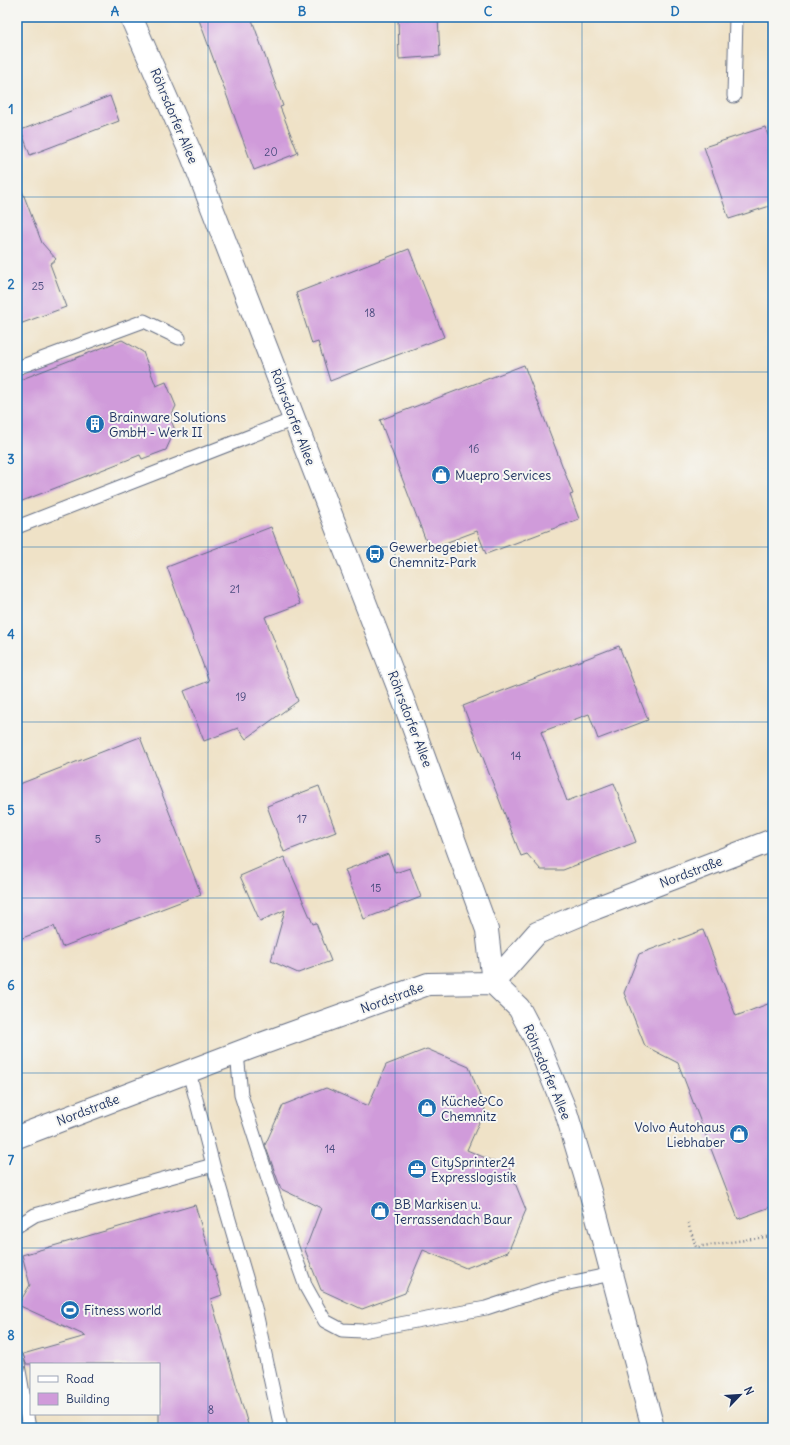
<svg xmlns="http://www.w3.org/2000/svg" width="790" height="1445" viewBox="0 0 790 1445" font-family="Delius,sans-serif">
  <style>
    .building { fill: #d09bda }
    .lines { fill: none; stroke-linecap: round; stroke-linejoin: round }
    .lane-casing { stroke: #656e83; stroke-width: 15 }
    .street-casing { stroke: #656e83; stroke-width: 24 }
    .path { stroke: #656e83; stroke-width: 2.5; stroke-dasharray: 1 3; stroke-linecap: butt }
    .lane { stroke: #fff; stroke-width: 13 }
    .street { stroke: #fff; stroke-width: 22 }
    .grid { fill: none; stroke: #1f6fb2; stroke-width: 1; stroke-opacity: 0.55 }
    .labels { text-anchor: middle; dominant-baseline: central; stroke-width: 4; stroke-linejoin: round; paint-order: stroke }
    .number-label { font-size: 11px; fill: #484a7d }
    .street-label { font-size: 13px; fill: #1b2f5e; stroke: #f6f6f2 }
    .poi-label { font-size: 13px; fill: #1b2f5e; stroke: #f6f6f2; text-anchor: start }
    .neatline { fill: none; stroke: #1f6fb2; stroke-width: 1.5 }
    .grid-label { font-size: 13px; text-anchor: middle; font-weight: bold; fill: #1f6fb2 }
  </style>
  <rect width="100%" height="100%" fill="#f6f6f2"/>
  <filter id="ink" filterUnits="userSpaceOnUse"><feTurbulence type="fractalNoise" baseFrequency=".025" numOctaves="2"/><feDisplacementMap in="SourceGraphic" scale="8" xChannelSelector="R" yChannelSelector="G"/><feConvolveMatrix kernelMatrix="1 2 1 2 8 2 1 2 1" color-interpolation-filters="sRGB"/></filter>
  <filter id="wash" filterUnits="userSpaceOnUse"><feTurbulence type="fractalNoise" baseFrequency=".012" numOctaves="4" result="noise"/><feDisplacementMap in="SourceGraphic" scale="16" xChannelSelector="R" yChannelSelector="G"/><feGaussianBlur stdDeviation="0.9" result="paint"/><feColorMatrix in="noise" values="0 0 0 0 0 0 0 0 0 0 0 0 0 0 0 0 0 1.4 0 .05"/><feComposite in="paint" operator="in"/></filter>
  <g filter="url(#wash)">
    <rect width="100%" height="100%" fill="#efe2c7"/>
    <g id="blocks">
      <!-- building -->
      <path class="building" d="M198 17H251L283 106 280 107 298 153 254 170Z
        M398 17H438L440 56 399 59Z
        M110 96 119 121 30 155 21 130Z
        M765 127 773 148V205L729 219 704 147Z
        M17 183H19L42 243 56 259 50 264 66 307 17 325Z
        M409 249 444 337 330 381 318 342 312 344 296 293Z
        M122 340 143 352 156 386 166 382 176 406 170 418 175 430 166 450 142 459 140 455 17 503V381Z
        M524 365 573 494 570 495 579 519 486 554 477 531 429 549 380 420Z
        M271 527 300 604 265 617 298 701 246 739 238 728 204 741 184 691 209 681 167 567Z
        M619 646 648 720 598 739 589 714 541 732 567 801 614 783 636 842 563 870H541L527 854 521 856 463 706Z
        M140 737 201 894 62 947 54 926 17 940V785Z
        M319 786 336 832 284 852 267 806Z
        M388 854 395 873 410 868 421 897 364 919 345 870Z
        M284 857 313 924 316 923 331 961 298 973 271 961 285 910 260 921 240 876Z
        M703 930 736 1016 773 1002V1206L738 1219 678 1063 645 1046 624 993 639 954Z
        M427 1049 469 1067 485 1109 467 1150 509 1168 526 1210 508 1252 466 1268 423 1250 405 1293 362 1309 321 1290 305 1250 321 1208 281 1189 265 1145 283 1105 326 1088 368 1106 386 1065Z
        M195 1205 222 1295 211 1299 249 1428H159V1364H26L23 1354 86 1336 18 1305 30 1285 22 1255Z"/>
    </g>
  </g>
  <g filter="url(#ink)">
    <use href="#blocks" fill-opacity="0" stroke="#656e83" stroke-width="1"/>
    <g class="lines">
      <!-- lane casing -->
      <g class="lane-casing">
        <path id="lane" d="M734 96 736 17
          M17 368 144 321 179 338
          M17 527 294 419
          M237 1053 241 1095 272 1191 306 1287 325 1321 342 1330 362 1331 486 1308 550 1287 612 1274
          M189 1072 213 1165 255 1308 281 1428
          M17 1226 35 1215 213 1165
          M17 1359 29 1428"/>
      </g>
      <!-- street casing -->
      <g class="street-casing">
        <path id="street" d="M131 17 192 156 405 705 487 930 493 983 519 1008 538 1044 566 1112 591 1195 653 1428
          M17 1137 250 1048 428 984 493 983 537 933 596 908 773 840"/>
      </g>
      <!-- path -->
      <path class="path" d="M688 1223 696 1247 773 1236"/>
      <!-- lane -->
      <use href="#lane" class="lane"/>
      <!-- street -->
      <use href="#street" class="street"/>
    </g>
  </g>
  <!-- grid -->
  <path class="grid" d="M208 17V1428M395 17V1428M582 17V1428M17 197H773M17 372H773M17 547H773M17 722H773M17 898H773M17 1073H773M17 1248H773"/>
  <!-- icons -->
  <defs>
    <g id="building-disc" transform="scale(1)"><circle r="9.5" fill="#1f6fb2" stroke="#f6f6f2"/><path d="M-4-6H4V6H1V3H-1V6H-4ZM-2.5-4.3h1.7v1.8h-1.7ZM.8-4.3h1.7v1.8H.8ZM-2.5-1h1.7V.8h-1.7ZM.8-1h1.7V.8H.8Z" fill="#fff"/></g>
    <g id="shop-disc" transform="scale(1)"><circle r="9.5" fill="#1f6fb2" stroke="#f6f6f2"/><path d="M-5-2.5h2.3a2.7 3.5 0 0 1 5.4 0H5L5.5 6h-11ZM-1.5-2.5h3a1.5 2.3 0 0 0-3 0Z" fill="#fff"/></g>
    <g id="bus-disc" transform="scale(1)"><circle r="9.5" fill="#1f6fb2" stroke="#f6f6f2"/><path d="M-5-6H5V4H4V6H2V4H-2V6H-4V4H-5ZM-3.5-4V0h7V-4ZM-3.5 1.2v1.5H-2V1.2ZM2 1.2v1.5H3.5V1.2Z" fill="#fff"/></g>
    <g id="office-disc" transform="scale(1)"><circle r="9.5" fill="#1f6fb2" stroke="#f6f6f2"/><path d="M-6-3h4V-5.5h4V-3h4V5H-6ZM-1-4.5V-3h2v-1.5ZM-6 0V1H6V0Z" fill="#fff"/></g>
    <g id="stadium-disc" transform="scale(1)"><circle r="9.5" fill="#1f6fb2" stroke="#f6f6f2"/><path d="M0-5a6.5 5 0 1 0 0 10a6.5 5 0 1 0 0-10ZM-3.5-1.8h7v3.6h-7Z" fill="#fff"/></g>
  </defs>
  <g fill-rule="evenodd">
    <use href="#building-disc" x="95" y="424"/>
    <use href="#shop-disc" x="441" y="475"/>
    <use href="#bus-disc" x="375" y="554"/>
    <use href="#shop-disc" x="427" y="1108"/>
    <use href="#shop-disc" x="739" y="1134"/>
    <use href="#office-disc" x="417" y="1169"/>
    <use href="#shop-disc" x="380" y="1211"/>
    <use href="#stadium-disc" x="70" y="1310"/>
  </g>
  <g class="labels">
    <!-- number labels -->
    <g class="number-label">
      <text x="271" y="152">20</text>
      <text x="38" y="286">25</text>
      <text x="370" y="313">18</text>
      <text x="474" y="449">16</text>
      <text x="235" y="589">21</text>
      <text x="241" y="697">19</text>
      <text x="516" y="756">14</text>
      <text x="302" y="819">17</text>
      <text x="98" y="839">5</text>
      <text x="376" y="888">15</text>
      <text x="330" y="1149">14</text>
      <text x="211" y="1410">8</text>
    </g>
    <!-- street labels -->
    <g class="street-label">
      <text transform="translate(174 116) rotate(67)">Röhrsdorfer Allee</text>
      <text transform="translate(293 417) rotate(69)">Röhrsdorfer Allee</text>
      <text transform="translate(410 719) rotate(69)">Röhrsdorfer Allee</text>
      <text transform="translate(691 872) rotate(-21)">Nordstraße</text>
      <text transform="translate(392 998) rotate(-20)">Nordstraße</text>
      <text transform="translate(547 1072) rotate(67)">Röhrsdorfer Allee</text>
      <text transform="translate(88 1110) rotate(-21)">Nordstraße</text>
    </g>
    <!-- poi labels -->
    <g class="poi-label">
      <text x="109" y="417">Brainware Solutions<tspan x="109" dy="15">GmbH - Werk II</tspan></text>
      <text x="455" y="475">Muepro Services</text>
      <text x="389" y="547">Gewerbegebiet<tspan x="389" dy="15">Chemnitz-Park</tspan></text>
      <text x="441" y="1101">Küche&amp;Co<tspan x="441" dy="15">Chemnitz</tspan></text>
      <text x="725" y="1127" text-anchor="end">Volvo Autohaus<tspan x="725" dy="15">Liebhaber</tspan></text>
      <text x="431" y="1162">CitySprinter24<tspan x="431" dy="15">Expresslogistik</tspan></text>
      <text x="394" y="1204">BB Markisen u.<tspan x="394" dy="15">Terrassendach Baur</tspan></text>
      <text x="84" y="1310">Fitness world</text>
    </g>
  </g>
  <!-- margin -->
  <rect width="790" height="1445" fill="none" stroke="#f6f6f2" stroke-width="44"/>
  <!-- legend -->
  <rect x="30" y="1363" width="130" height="52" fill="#f6f6f2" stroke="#9ea6b7"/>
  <rect x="38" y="1376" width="20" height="6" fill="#ffffff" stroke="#9ea6b7"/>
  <text x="66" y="1383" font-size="12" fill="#1b2f5e">Road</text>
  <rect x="38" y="1393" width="20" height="12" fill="#d09bda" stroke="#9ea6b7"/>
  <text x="66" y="1403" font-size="12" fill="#1b2f5e">Building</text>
  <!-- north arrow -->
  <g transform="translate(740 1395) rotate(65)" stroke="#f6f6f2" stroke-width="3" paint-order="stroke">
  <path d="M0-3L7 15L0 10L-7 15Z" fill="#1b2f5e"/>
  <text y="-6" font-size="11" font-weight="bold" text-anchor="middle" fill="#1b2f5e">N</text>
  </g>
  <rect x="22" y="22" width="746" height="1401" class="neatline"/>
  <g class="grid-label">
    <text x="115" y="16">A</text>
    <text x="302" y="16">B</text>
    <text x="488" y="16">C</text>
    <text x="675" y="16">D</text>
    <text x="11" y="114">1</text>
    <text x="11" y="289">2</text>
    <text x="11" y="464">3</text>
    <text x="11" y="639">4</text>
    <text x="11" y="815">5</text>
    <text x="11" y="990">6</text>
    <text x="11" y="1165">7</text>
    <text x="11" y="1340">8</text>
  </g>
</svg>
